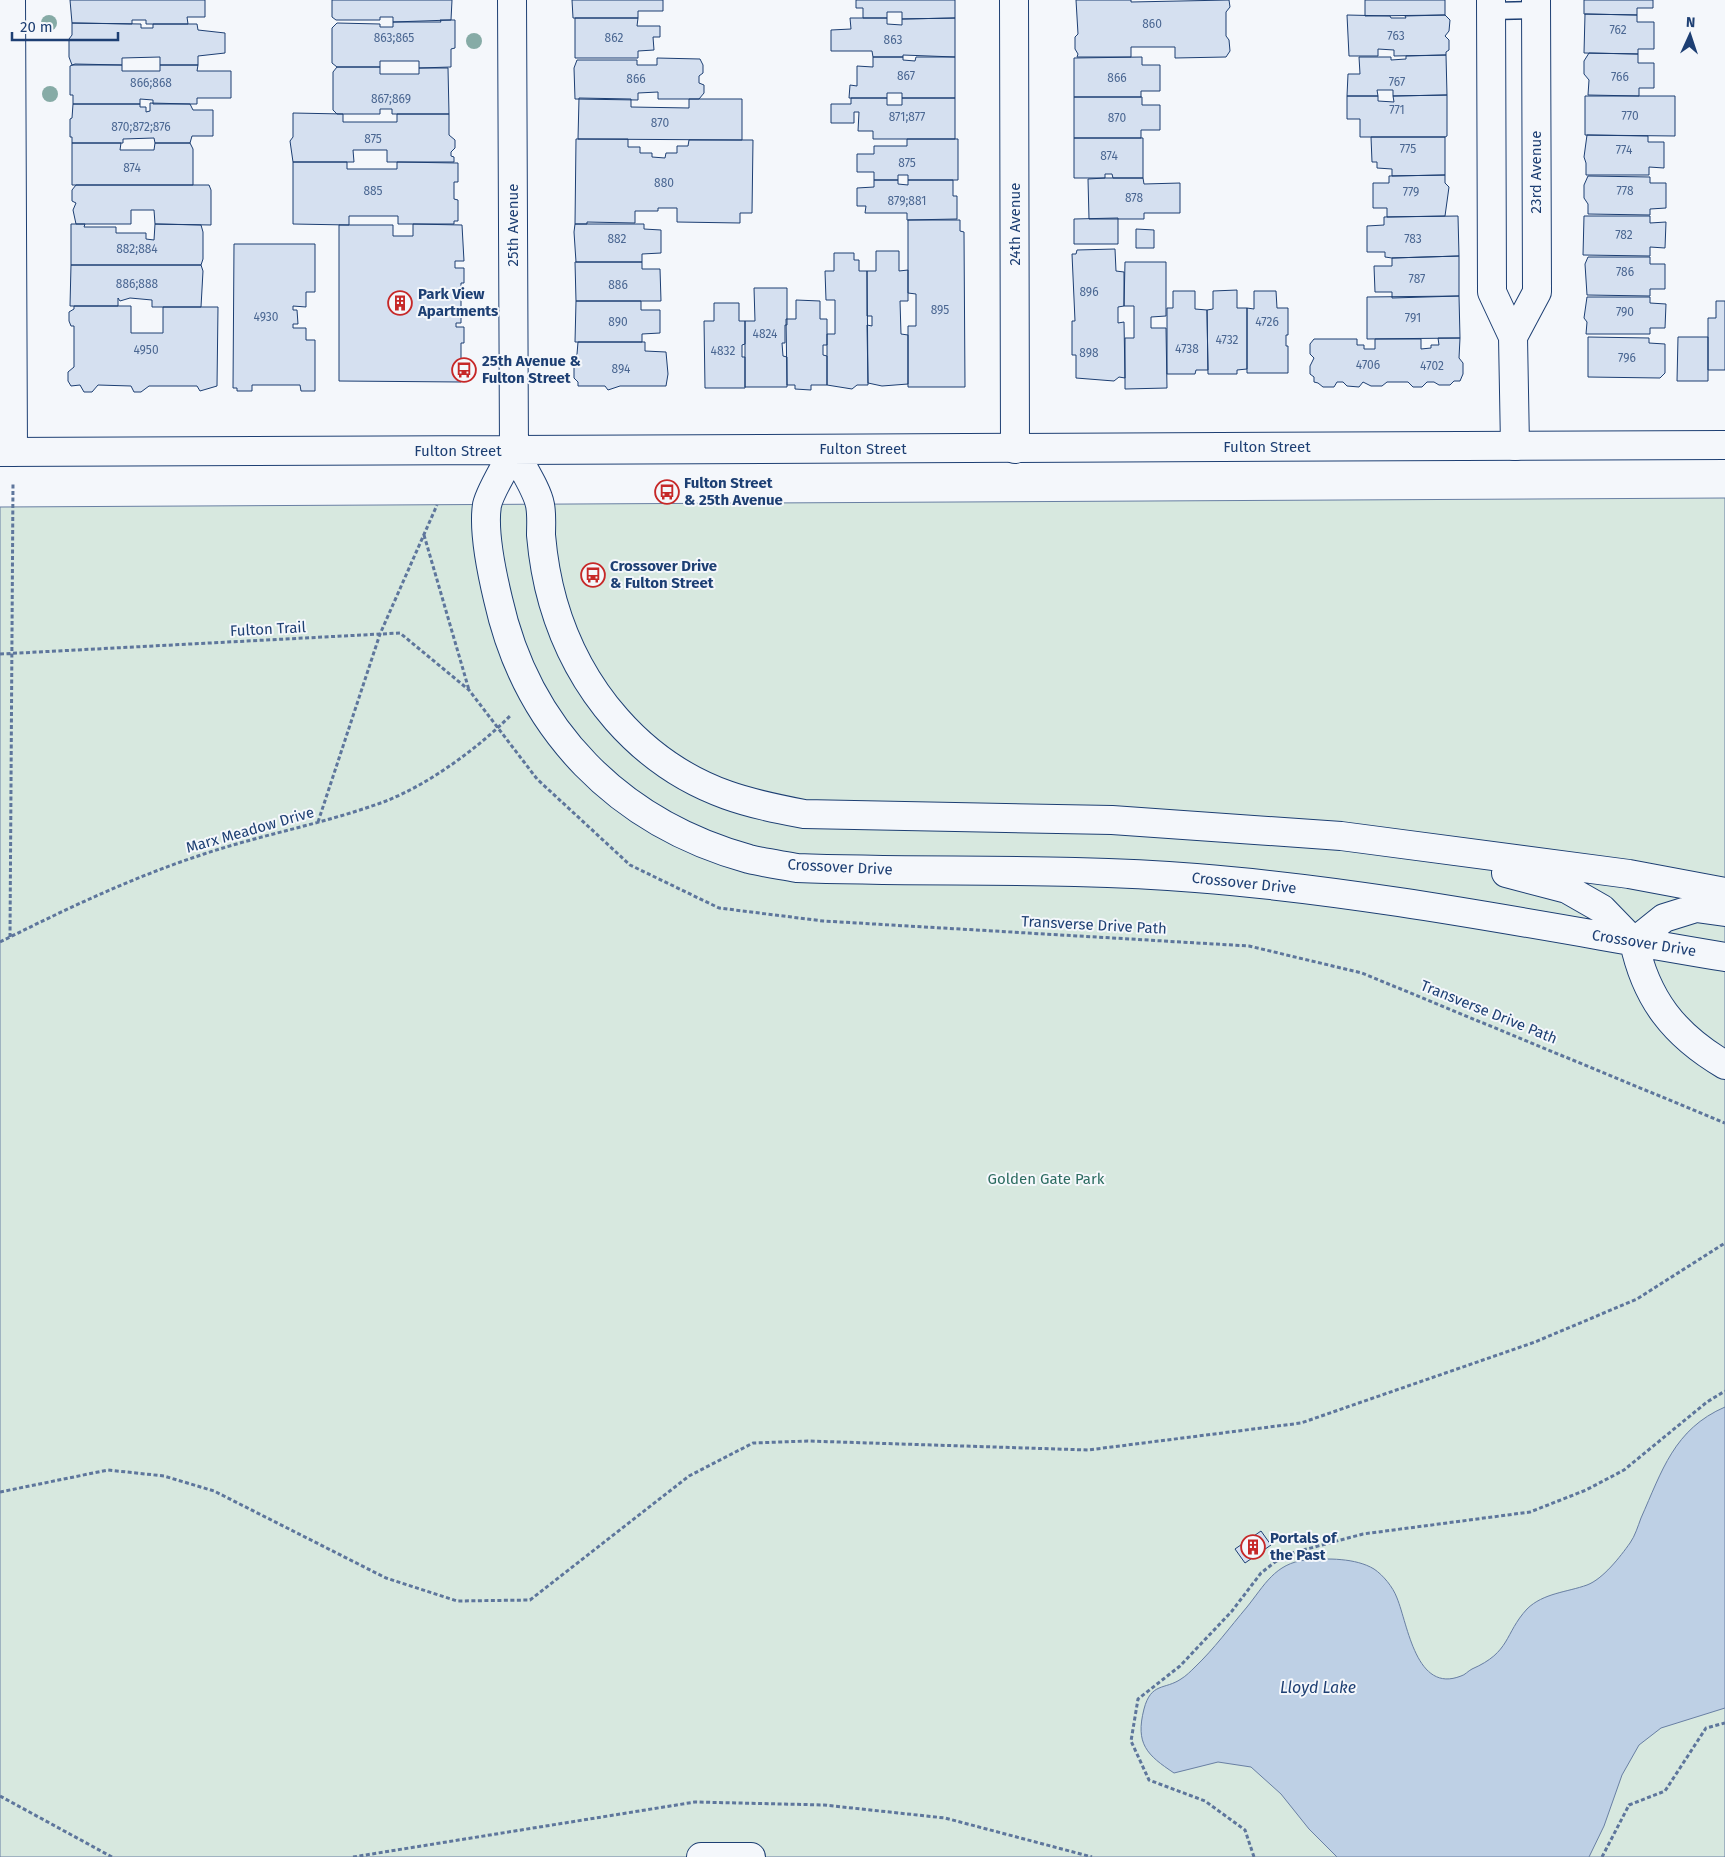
<svg xmlns="http://www.w3.org/2000/svg" width="1725" height="1857" viewBox="0 0 1725 1857" font-family="'Fira Sans',sans-serif">
  <style>
    .green { fill: #d7e8df; stroke: #687fa3 }
    .water { fill: #bed0e5; stroke: #687fa3 }
    .building { fill: #d5e0f0; stroke: #1d3f73 }
    .lines { fill: none; stroke-linecap: round; stroke-linejoin: round }
    .lane-casing { stroke: #1d3f73; stroke-width: 19 }
    .street-casing { stroke: #1d3f73; stroke-width: 30 }
    .secondary-casing { stroke: #1d3f73; stroke-width: 30 }
    .path { stroke: #5e769c; stroke-width: 3; stroke-dasharray: 4 2.5; stroke-linecap: butt }
    .lane { stroke: #f4f7fb; stroke-width: 16 }
    .street { stroke: #f4f7fb; stroke-width: 28 }
    .secondary { stroke: #f4f7fb; stroke-width: 28 }
    .tree { fill: #86aba6 }
    .labels { text-anchor: middle; dominant-baseline: central; stroke-width: 4; stroke-linejoin: round; paint-order: stroke }
    .number-label { font-size: 12px; fill: #4b6792 }
    .street-label { font-size: 15px; fill: #1d3f73; stroke: #f4f7fb }
    .poi-label { font-size: 15px; font-weight: bold; fill: #1d3f73; stroke: #f4f7fb; text-anchor: start }
    .park-label { font-size: 15px; fill: #2c6c60; stroke: #f4f7fb }
    .water-label { font-size: 16px; font-style: italic; fill: #1d3f73; stroke: #f4f7fb }
  </style>
  <rect width="100%" height="100%" fill="#f4f7fb"/>
  <!-- green -->
  <path class="green" d="M1725 498V1857H0V507Z"/>
  <!-- water -->
  <path class="water" d="M1725 1407V1708L1661 1728 1639 1745 1622 1775 1604 1826 1589 1857H1337L1309 1829 1281 1794 1251 1767 1218 1762 1174 1773C1147 1755 1135 1744 1144 1709 1151 1682 1165 1690 1181 1679 1186 1676 1191 1671 1195 1667 1214 1649 1230 1627 1247 1607 1264 1586 1275 1563 1306 1560 1327 1558 1356 1558 1374 1569 1383 1575 1393 1587 1397 1598 1408 1625 1416 1694 1461 1676 1465 1675 1468 1671 1472 1669 1511 1652 1504 1634 1527 1609 1543 1593 1568 1592 1587 1585 1603 1579 1620 1557 1630 1543 1635 1536 1638 1526 1641 1518 1662 1471 1674 1429 1725 1407Z"/>
  <!-- building -->
  <path class="building" d="M70 0H205V17H187L188 24H146V20H132V24L72 23Z
    M332 0H452L451 20 393 22V17H380V20H336L332 17Z
    M572 0H663V11H638V18H573Z
    M856 0H955V18L902 19V12H887V18H863V8H856Z
    M1076 0H1131V2L1229 0 1230 7 1226 12V36L1229 40 1230 51 1226 57 1175 58V47H1131V57H1077L1078 54 1075 49V37L1078 34Z
    M1365 0H1445V15L1365 16Z
    M1584 0H1653V8H1637V15L1584 14Z
    M1585 14 1637 15V22H1654V49H1638V54L1584 53Z
    M1347 15 1390 16 1391 18H1406L1405 16 1445 15 1450 20 1449 31 1445 36 1449 40V50L1446 52V55L1394 56V50L1378 49V56H1349Z
    M575 18H638L637 26H660V37H653L654 50 638 51V58H575Z
    M850 18H887V24L902 25V19L955 18V57L903 55V57H873L872 51H831V30L851 29Z
    M440 20H455V48L451 49V67L419 68V61H380V67H337L332 63V28L337 23 380 24V27H393V22H441Z
    M72 23 141 24V28H153V24H197L198 30 225 33V53L198 56V65H160V57L122 58V65H72L69 57V39L72 35Z
    M1589 53 1638 54V63H1654V88H1639V96L1588 95 1589 80 1584 74V61Z
    M1446 55 1447 95 1393 96V90H1377L1378 96H1347L1348 74H1360L1359 57H1391V60L1406 59V56Z
    M873 57H903V60L915 61 916 57H955V98H902V93H887V98H849L850 85 857 86V66L873 67Z
    M1142 57V65H1160V91H1141V97H1074V58Z
    M657 58 700 59 703 65V73L699 76V83L704 85V93L699 99H658V92L638 93V100L575 99 574 68 577 60H637V65H657Z
    M75 64 122 65V71H160V65H198L197 71H231V98H197V104H153V100L140 99V104H73V95H70V66Z
    M337 67H380V74H419V68H448L449 114H392V109H380V114H337L333 110V72Z
    M1447 95V136L1445 137H1360V119H1347V96H1378V101L1394 102 1393 96Z
    M1585 96H1675V136L1585 135Z
    M1074 97H1142V105H1160V130H1141V138H1074Z
    M579 98 631 99V107L689 108V99H742V140L578 139Z
    M851 98H887V105H902V98H955V139H873V131H858L859 112H854V123H831V104H851Z
    M150 103 190 104 193 110H213V136H192L190 143H155L154 138 123 139V143H72V137H70V119L72 118 73 104H140V107H146V112L150 111Z
    M293 113 343 114V122H397V114H449V135L455 140V148L451 152V156L454 157V162H387V150H353L354 162H293L290 141 293 137Z
    M1587 135 1648 136V142H1664V168L1649 167V175H1586V163L1584 157Z
    M1371 137H1445V175L1392 176V169L1377 168V162H1372Z
    M1074 138H1143V178H1113L1112 174H1105V178H1074Z
    M576 139H628V147H640V153H652V157L665 158 666 153H677V146H688L689 140H753L752 213H740V223L677 222V208H658V211H635V223L587 222V224H575Z
    M907 139H958V180H908V175H898V180H874V172H857V154H874V146H907Z
    M72 143H121L120 150H154L155 143H190L193 149V185H72Z
    M293 162H347V169H397V162L458 163V182H454V199L458 200V221H454V224H398V216H349V225L293 224Z
    M1445 175V183L1449 187 1445 216 1387 217V208H1373V183H1389V176Z
    M1588 176 1650 177V183H1666V208L1650 209V215L1588 214V204L1584 198V185Z
    M1105 178H1143L1144 184 1180 183V213H1144V219H1089L1088 179Z
    M874 180H898V184L908 185V180H953V196H957V219L907 220V213H865L866 206H857V188L874 187Z
    M76 185H209L211 190V225L155 224 154 210H131V224H76L73 210 76 203 72 201V190Z
    M1458 216 1459 256 1392 258 1385 257V252H1367V226L1384 225V217Z
    M1584 216H1650V223L1666 222 1665 248 1650 247V256L1583 255Z
    M1118 218V244H1074V219Z
    M908 220H960V231L964 232 965 387H908V326H916V294L908 293Z
    M71 224H85L84 227H116V233H146V239L154 240 155 224 201 225 203 232V259L201 265H71Z
    M413 224 462 225 464 261H455V268H464V283H461V323H456V327H464V343H461V382L339 381V225H393V236H413Z
    M575 224H644V229L661 230V253L642 254V262H576L574 232Z
    M1136 229 1154 230V248H1136Z
    M234 244H315V292H306V307L293 306V310H297L298 324H293V328H306V340H315V391H301L300 385H252V391H237V388H233Z
    M1115 249 1116 271 1124 272V306L1118 307V323L1124 322 1125 378 1119 377 1114 381 1076 378V355H1072V321H1075L1072 254H1076L1077 250Z
    M876 251H899V271L908 270V301H900L901 334 908 335V384L882 386 868 383 867 325 872 326V316H867V271H876Z
    M834 253H854V260H859V271H867L868 385H857L852 389 827 385V334H835V300H826L825 271H834Z
    M1459 256V296L1392 298V292H1375L1374 266H1392V258Z
    M1588 257H1650V264H1665V289H1650V296L1587 295 1585 264Z
    M575 262H642V269H660L661 301H576Z
    M1125 262H1166V316L1151 317V328H1166L1167 388 1125 389V338H1134V306H1124Z
    M71 265H201L203 271 201 307H152V300L130 298 120 301 118 298V306H70Z
    M754 288H787V325H785V343H782L783 356 787 357V387H745V321H755Z
    M1237 290V308H1247V369L1237 370V374H1208L1207 310 1213 309V291Z
    M1173 291H1195V309L1207 310 1208 370H1196L1195 374H1167V308H1173Z
    M1254 291H1276L1277 308H1288V335H1286V346H1288V373H1247V308L1254 309Z
    M1459 296 1460 338 1367 339V297Z
    M1587 297H1650V303L1666 304 1665 328H1650V334H1586L1587 322 1584 318Z
    M796 300 820 301V319H827V345H823V355L827 356V385H811V390L795 389V385H787L786 319H796Z
    M576 301H641V310H660V333L642 334V342H575Z
    M1716 301H1725V370H1708V318H1716Z
    M714 303H739V321H745V344L742 345V357H745V388H705L704 321H714Z
    M74 306H131V333H163V307H218L217 386 200 391 197 386H149L141 392H134L131 386 98 385 92 392H84L80 385 71 386 68 381V372L74 367V326H71L69 321V312L74 309Z
    M1588 337 1649 338V343L1665 344V373L1660 378 1588 377Z
    M1678 337H1708V381H1677Z
    M1438 338H1460L1459 358 1463 363V374L1460 381H1454L1450 385H1439L1434 382H1427L1422 387H1413L1408 382H1387L1382 386H1371L1363 382 1359 387 1347 386 1343 382H1337L1334 387H1323L1318 383 1314 382V377L1310 374V366L1314 358 1310 354V344L1314 339H1357V345H1364V349H1375V339H1421V349L1431 348V345H1439Z
    M578 342H645V351L666 352 668 374 666 386H620L608 390 605 386H578V382L574 378V358L577 354Z
    M1261 1531 1271 1545 1245 1563 1235 1549Z"/>
  <g class="lines">
    <!-- lane casing -->
    <g class="lane-casing">
      <path id="lane" d="M1491 11 1536 10"/>
    </g>
    <!-- street casing -->
    <g class="street-casing">
      <path id="street" d="M11 0 13 452
        M1014 0 1015 449
        M1491 0 1492 292 1513 337 1515 446
        M1513 337 1537 292 1536 0"/>
    </g>
    <!-- secondary casing -->
    <g class="secondary-casing">
      <path id="secondary" d="M512 0 514 451C507 464 490 491 487 505 483 530 492 574 498 599 527 730 619 823 749 859 765 863 781 865 797 868 930 873 1064 867 1196 878 1374 892 1550 928 1725 957
        M514 451C521 466 537 489 540 505 542 515 541 526 541 535 543 558 547 581 553 602 578 689 640 764 727 795 752 804 778 809 804 814L1112 820 1341 836 1629 874 1725 892
        M0 452 1725 445
        M1506 873 1567 889 1602 909 1634 942 1664 918 1696 908 1725 912
        M1634 942C1646 999 1674 1035 1725 1065
        M701 1857H751"/>
    </g>
    <!-- path -->
    <path class="path" d="M424 535 469 690
      M0 654 400 633 469 690 537 779 630 865 719 908 823 921 1249 946 1362 973 1725 1123
      M318 822 380 634 437 505
      M10 937 13 483
      M0 942C66 909 133 877 204 854 264 834 327 823 386 801 429 784 477 749 510 716
      M0 1492 108 1470 164 1476 214 1491 386 1578 457 1601 530 1600 689 1476 753 1443 808 1441 1088 1450 1301 1423 1535 1342 1637 1299 1725 1243
      M0 1796 112 1857
      M353 1857 695 1802 824 1805 945 1818 1092 1857
      M1254 1857 1245 1830 1205 1801 1149 1780 1131 1741 1138 1699 1180 1666 1232 1611 1261 1573 1275 1562 1292 1553 1363 1534 1530 1512 1586 1490 1624 1470 1707 1402 1725 1391
      M1602 1857 1629 1805 1665 1791 1706 1728 1725 1723"/>
    <!-- lane -->
    <use href="#lane" class="lane"/>
    <!-- street -->
    <use href="#street" class="street"/>
    <!-- secondary -->
    <use href="#secondary" class="secondary"/>
  </g>
  <!-- trees -->
  <g class="tree">
    <circle cx="49" cy="23" r="8"/>
    <circle cx="474" cy="41" r="8"/>
    <circle cx="50" cy="94" r="8"/>
  </g>
  <!-- icons -->
  <defs>
    <g id="building-ring" transform="scale(1.25)"><circle r="9.5" fill="#f4f7fb" stroke="#c62828" stroke-width="1.5"/><path d="M-4-6H4V6H1V3H-1V6H-4ZM-2.5-4.3h1.7v1.8h-1.7ZM.8-4.3h1.7v1.8H.8ZM-2.5-1h1.7V.8h-1.7ZM.8-1h1.7V.8H.8Z" fill="#c62828"/></g>
    <g id="bus-ring" transform="scale(1.25)"><circle r="9.5" fill="#f4f7fb" stroke="#c62828" stroke-width="1.5"/><path d="M-5-6H5V4H4V6H2V4H-2V6H-4V4H-5ZM-3.5-4V0h7V-4ZM-3.5 1.2v1.5H-2V1.2ZM2 1.2v1.5H3.5V1.2Z" fill="#c62828"/></g>
  </defs>
  <g fill-rule="evenodd">
    <use href="#building-ring" x="400" y="303"/>
    <use href="#bus-ring" x="464" y="370"/>
    <use href="#bus-ring" x="667" y="492"/>
    <use href="#bus-ring" x="593" y="575"/>
    <use href="#building-ring" x="1253" y="1547"/>
  </g>
  <g class="labels">
    <!-- number labels -->
    <g class="number-label">
      <text x="1152" y="24">860</text>
      <text x="1618" y="30">762</text>
      <text x="1396" y="36">763</text>
      <text x="394" y="38">863;865</text>
      <text x="614" y="38">862</text>
      <text x="893" y="40">863</text>
      <text x="906" y="76">867</text>
      <text x="1620" y="77">766</text>
      <text x="1117" y="78">866</text>
      <text x="636" y="79">866</text>
      <text x="1397" y="82">767</text>
      <text x="151" y="83">866;868</text>
      <text x="391" y="99">867;869</text>
      <text x="1397" y="110">771</text>
      <text x="1630" y="116">770</text>
      <text x="907" y="117">871;877</text>
      <text x="1117" y="118">870</text>
      <text x="660" y="123">870</text>
      <text x="141" y="127">870;872;876</text>
      <text x="373" y="139">875</text>
      <text x="1408" y="149">775</text>
      <text x="1624" y="150">774</text>
      <text x="1109" y="156">874</text>
      <text x="907" y="163">875</text>
      <text x="132" y="168">874</text>
      <text x="664" y="183">880</text>
      <text x="373" y="191">885</text>
      <text x="1625" y="191">778</text>
      <text x="1411" y="192">779</text>
      <text x="1134" y="198">878</text>
      <text x="907" y="201">879;881</text>
      <text x="1624" y="235">782</text>
      <text x="617" y="239">882</text>
      <text x="1413" y="239">783</text>
      <text x="137" y="249">882;884</text>
      <text x="1625" y="272">786</text>
      <text x="1417" y="279">787</text>
      <text x="137" y="284">886;888</text>
      <text x="618" y="285">886</text>
      <text x="1089" y="292">896</text>
      <text x="940" y="310">895</text>
      <text x="1625" y="312">790</text>
      <text x="266" y="317">4930</text>
      <text x="1413" y="318">791</text>
      <text x="618" y="322">890</text>
      <text x="1267" y="322">4726</text>
      <text x="765" y="334">4824</text>
      <text x="1227" y="340">4732</text>
      <text x="1187" y="349">4738</text>
      <text x="146" y="350">4950</text>
      <text x="723" y="351">4832</text>
      <text x="1089" y="353">898</text>
      <text x="1627" y="358">796</text>
      <text x="1368" y="365">4706</text>
      <text x="1432" y="366">4702</text>
      <text x="621" y="369">894</text>
    </g>
    <!-- street labels -->
    <g class="street-label">
      <text transform="translate(1536 172) rotate(-90)">23rd Avenue</text>
      <text transform="translate(1015 224) rotate(-90)">24th Avenue</text>
      <text transform="translate(513 225) rotate(-90)">25th Avenue</text>
      <text x="1267" y="447">Fulton Street</text>
      <text x="863" y="449">Fulton Street</text>
      <text x="458" y="451">Fulton Street</text>
      <text transform="translate(268 629) rotate(-3)">Fulton Trail</text>
      <text transform="translate(250 830) rotate(-16)">Marx Meadow Drive</text>
      <text transform="translate(840 867) rotate(3)">Crossover Drive</text>
      <text transform="translate(1244 883) rotate(6)">Crossover Drive</text>
      <text transform="translate(1094 925) rotate(3)">Transverse Drive Path</text>
      <text transform="translate(1644 943) rotate(9)">Crossover Drive</text>
      <text transform="translate(1489 1012) rotate(22)">Transverse Drive Path</text>
    </g>
    <!-- poi labels -->
    <g class="poi-label">
      <text x="418" y="294">Park View<tspan x="418" dy="17">Apartments</tspan></text>
      <text x="482" y="361">25th Avenue &amp;<tspan x="482" dy="17">Fulton Street</tspan></text>
      <text x="684" y="483">Fulton Street<tspan x="684" dy="17">&amp; 25th Avenue</tspan></text>
      <text x="610" y="566">Crossover Drive<tspan x="610" dy="17">&amp; Fulton Street</tspan></text>
      <text x="1270" y="1538">Portals of<tspan x="1270" dy="17">the Past</tspan></text>
    </g>
    <!-- park labels -->
    <g class="park-label">
      <text x="1046" y="1179">Golden Gate Park</text>
    </g>
    <!-- water labels -->
    <g class="water-label">
      <text x="1318" y="1687">Lloyd Lake</text>
    </g>
  </g>
  <!-- north arrow -->
  <g transform="translate(1690 35) rotate(3)" stroke="#f4f7fb" stroke-width="4" paint-order="stroke">
  <path d="M0-4L9 19L0 12L-9 19Z" fill="#1d3f73"/>
  <text y="-8" font-size="14" font-weight="bold" text-anchor="middle" fill="#1d3f73">N</text>
  </g>
  <!-- scale -->
  <path d="M12 32v8h106v-8" fill="none" stroke="#1d3f73" stroke-width="2.5"/>
  <text x="20" y="32" font-size="15" fill="#1d3f73" stroke="#f4f7fb" stroke-width="4" paint-order="stroke">20 m</text>
</svg>
